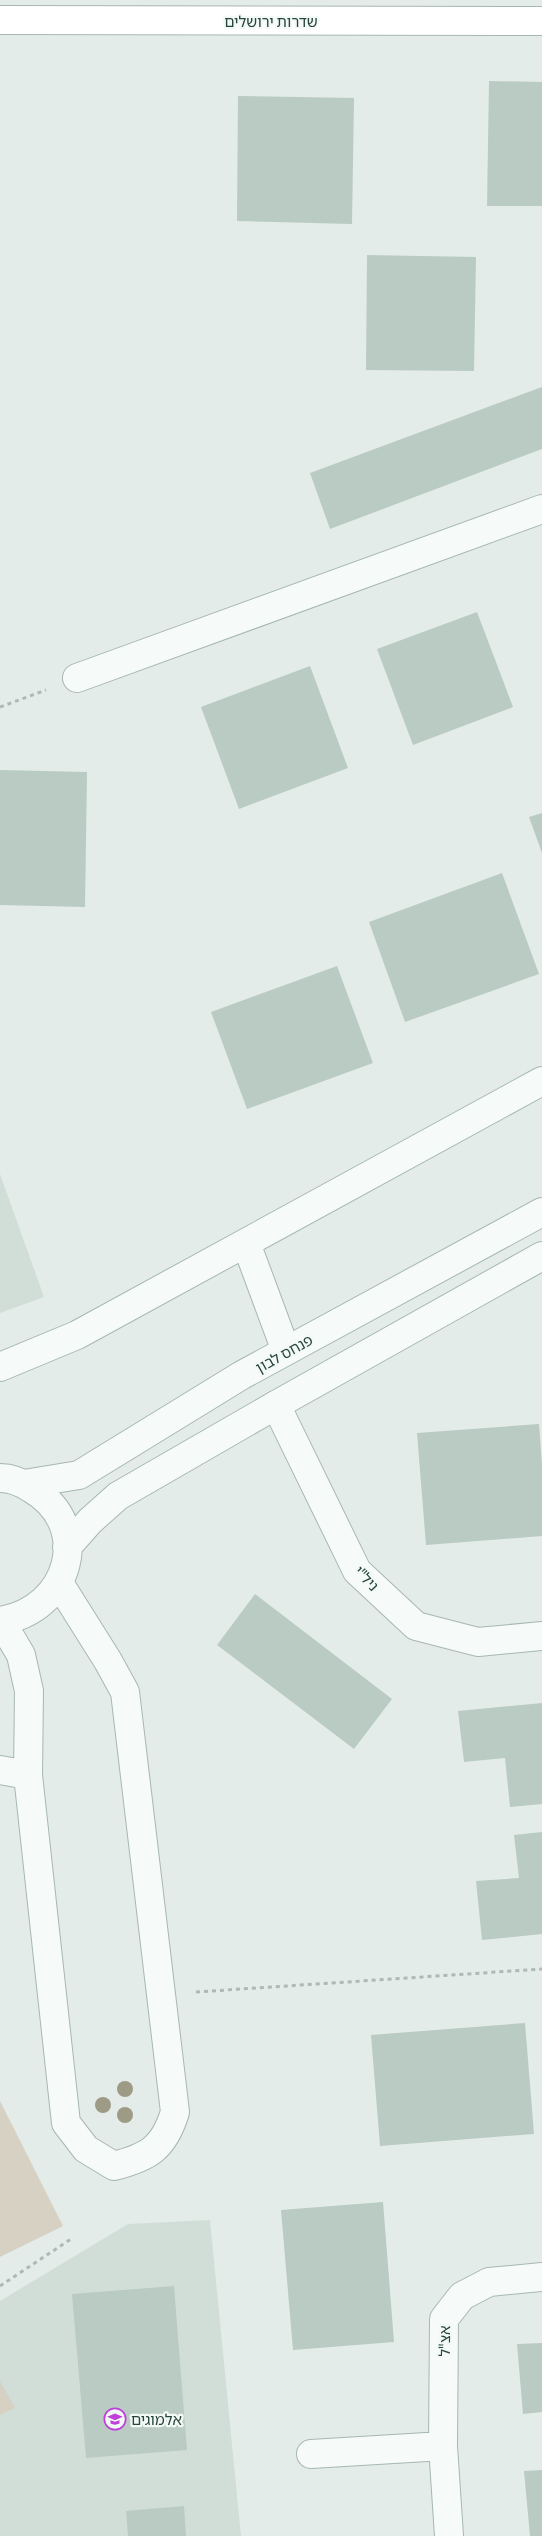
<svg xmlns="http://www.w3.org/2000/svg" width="542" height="2536" viewBox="0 0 542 2536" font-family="Commissioner,'Noto Sans Hebrew',sans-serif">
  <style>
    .built { fill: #d1ded8 }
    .green { fill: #d7d1c4 }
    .building { fill: #bacbc3 }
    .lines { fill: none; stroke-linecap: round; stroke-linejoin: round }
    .minor-casing { stroke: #a7b7b1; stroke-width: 30 }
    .tertiary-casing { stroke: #a7b7b1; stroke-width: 30 }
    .secondary-casing { stroke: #a7b7b1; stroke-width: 30 }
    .path { stroke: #acb9b5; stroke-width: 3; stroke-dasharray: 4 4; stroke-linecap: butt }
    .minor { stroke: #f6faf9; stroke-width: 28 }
    .tertiary { stroke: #f6faf9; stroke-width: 28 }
    .secondary { stroke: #fff; stroke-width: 28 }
    .tree { fill: #9d9b86 }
    .labels { text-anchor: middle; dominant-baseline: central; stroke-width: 4.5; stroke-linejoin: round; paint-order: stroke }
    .street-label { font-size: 15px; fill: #29463b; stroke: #f3f9f7 }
    .poi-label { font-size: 15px; fill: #29463b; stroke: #f3f9f7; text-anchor: start }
  </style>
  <rect width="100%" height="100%" fill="#e3ece8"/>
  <!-- built -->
  <path class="built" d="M0 1174 44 1297 0 1313Z
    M210 2220 241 2536H0V2301L128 2224Z"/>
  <!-- green -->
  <path class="green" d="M0 2101 63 2226 0 2257Z
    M0 2381 15 2408 0 2415Z"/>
  <!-- building -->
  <path class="building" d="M489 81 542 82V206H487Z
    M238 96 354 98 352 224 237 221Z
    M367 255 476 257 474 371 366 370Z
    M542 387V449L330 529 310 473Z
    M477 612 513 707 413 745 377 649Z
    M310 666 348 768 239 809 201 707Z
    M0 770 87 772 85 907 0 905Z
    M542 813V853L529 817Z
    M502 873 539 974 405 1022 369 922Z
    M337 966 373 1063 247 1109 211 1012Z
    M539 1424 542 1465V1536L426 1545 417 1433Z
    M255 1594 392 1699 354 1749 217 1645Z
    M542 1703V1804L510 1807 505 1758 464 1762 458 1711Z
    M542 1832V1934L482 1940 476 1881 519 1878 514 1835Z
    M525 2023 534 2134 380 2146 371 2035Z
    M383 2202 394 2342 293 2350 281 2210Z
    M174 2286 187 2450 86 2458 72 2294Z
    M542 2343V2412L523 2414 517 2344Z
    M542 2470V2536H530L524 2471Z
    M184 2506 186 2536H128L126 2511Z"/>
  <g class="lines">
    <!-- minor casing -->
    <g class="minor-casing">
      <path id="minor" d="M77 678 542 509
        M246 1243 286 1351
        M0 1367 77 1335 542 1081
        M276 1405 357 1571 416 1626 478 1642 542 1636
        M1 1621 21 1655 29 1691 28 1775 66 2123 86 2149 114 2166C149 2157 164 2148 175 2112L125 1692 108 1661 59 1583
        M0 1770 28 1775
        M311 2454 443 2446
        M449 2536 443 2446 444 2319 462 2296 489 2282 542 2277"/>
    </g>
    <!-- tertiary casing -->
    <g class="tertiary-casing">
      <path id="tertiary" d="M0 1478C11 1478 23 1483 32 1489 94 1526 70 1610 0 1621
        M24 1484 79 1475 242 1375 542 1212
        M67 1547 90 1521 118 1496 276 1405 542 1256"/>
    </g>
    <!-- secondary casing -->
    <g class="secondary-casing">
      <path id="secondary" d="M0 20 542 21"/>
    </g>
    <!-- path -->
    <path class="path" d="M0 707 46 690
      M196 1992 542 1969
      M0 2286 71 2239"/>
    <!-- minor -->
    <use href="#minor" class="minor"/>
    <!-- tertiary -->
    <use href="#tertiary" class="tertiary"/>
    <!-- secondary -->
    <use href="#secondary" class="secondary"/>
  </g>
  <!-- trees -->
  <g class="tree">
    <circle cx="125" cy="2089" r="8"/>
    <circle cx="103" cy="2105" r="8"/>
    <circle cx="125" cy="2115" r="8"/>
  </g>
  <!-- icons -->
  <defs>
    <g id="school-ring" transform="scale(1.125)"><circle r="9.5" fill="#f3f9f7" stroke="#be40d9" stroke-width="1.5"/><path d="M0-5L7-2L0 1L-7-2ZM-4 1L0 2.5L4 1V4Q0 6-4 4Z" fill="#be40d9"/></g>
  </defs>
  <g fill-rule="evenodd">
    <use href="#school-ring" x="115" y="2419"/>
  </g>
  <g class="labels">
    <!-- street labels -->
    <g class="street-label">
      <text x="271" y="21">שדרות ירושלים</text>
      <text transform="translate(284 1353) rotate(-29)">פנחס לבון</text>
      <text transform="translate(367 1578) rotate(47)">ניל"י</text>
      <text transform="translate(444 2341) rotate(-89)">אצ"ל</text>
    </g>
    <!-- poi labels -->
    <g class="poi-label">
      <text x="131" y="2419">אלמוגים</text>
    </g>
  </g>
</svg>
